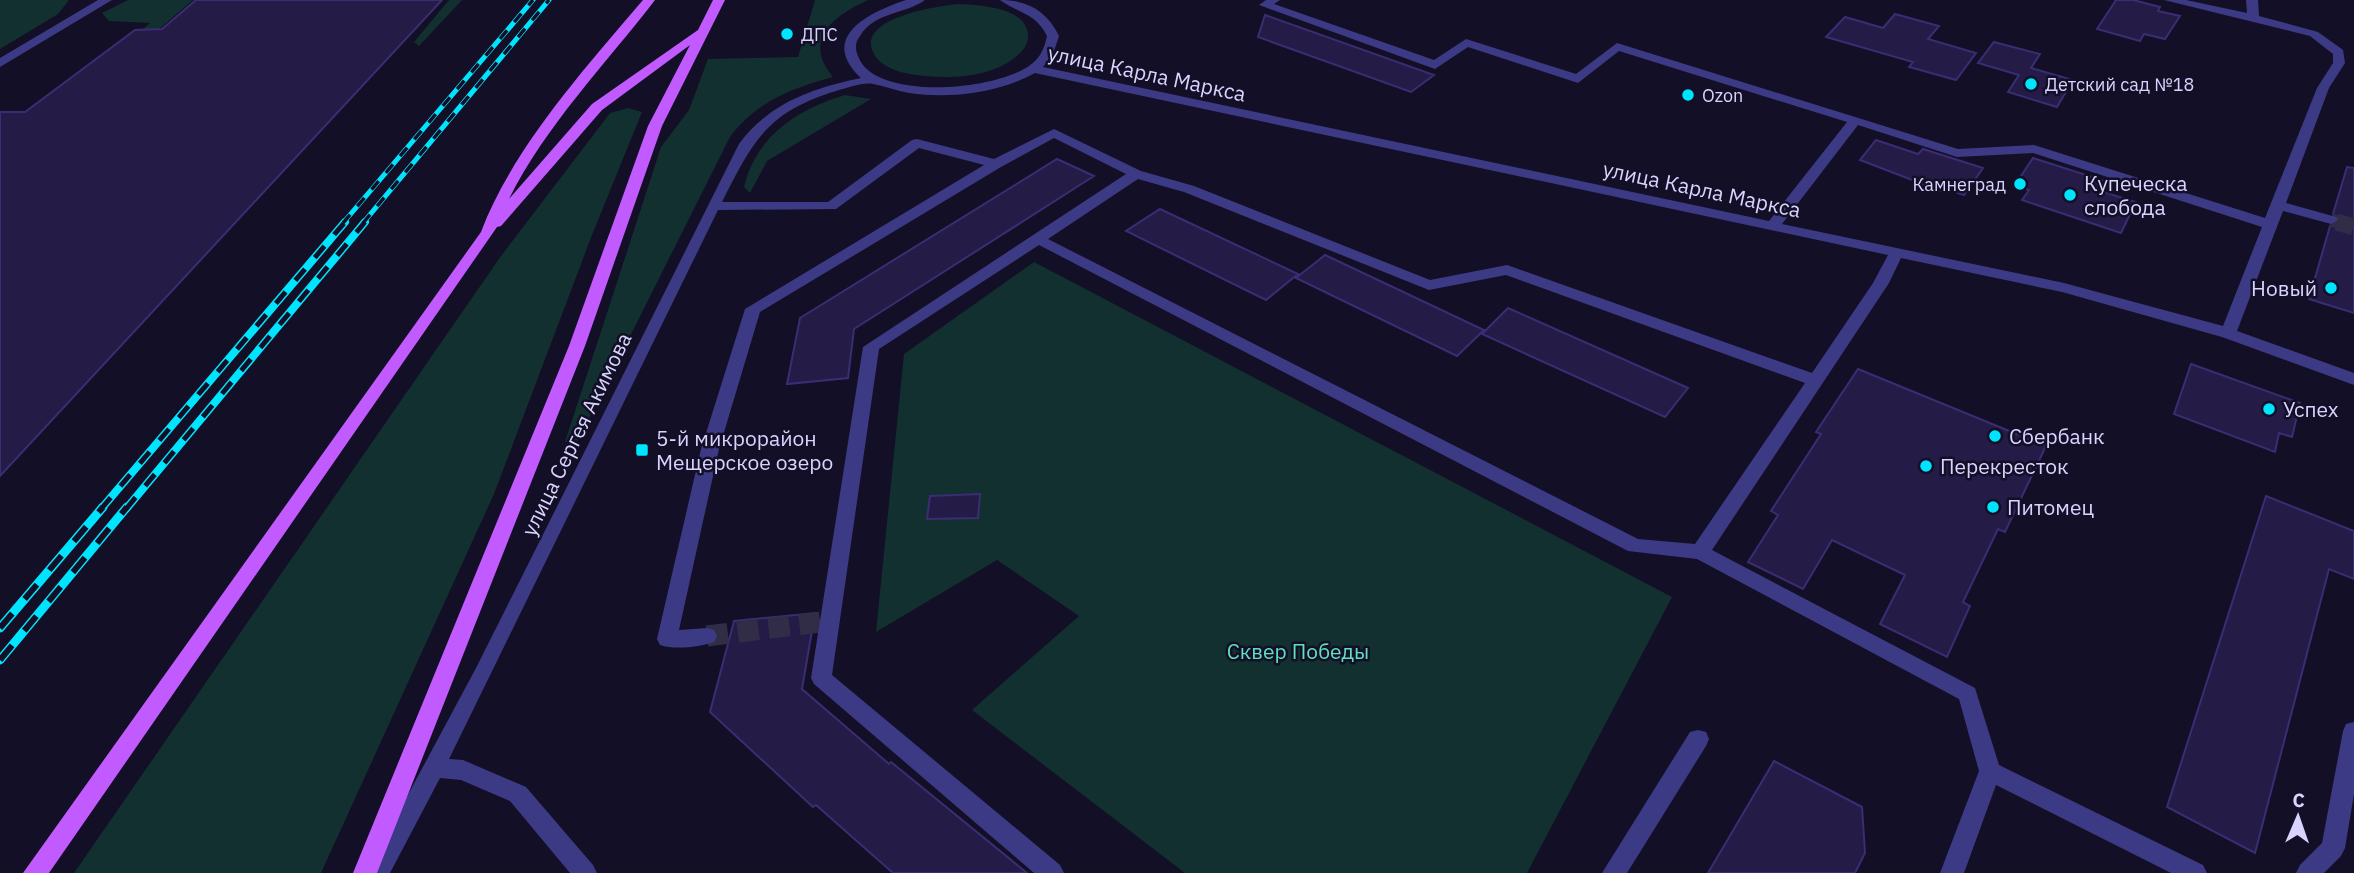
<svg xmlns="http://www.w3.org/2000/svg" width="2354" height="873" viewBox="0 0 2354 873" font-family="'IBM Plex Sans',sans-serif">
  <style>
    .green { fill: #12302f }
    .building { fill: #241b47; stroke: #3b2d73; stroke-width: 2 }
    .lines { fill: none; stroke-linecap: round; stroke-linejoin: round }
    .minor-tunnel-far2 { stroke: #312d47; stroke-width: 13; stroke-dasharray: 13 6; stroke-linecap: butt }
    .minor-tunnel-far1 { stroke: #312d47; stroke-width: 17; stroke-dasharray: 17 8; stroke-linecap: butt }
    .minor-tunnel { stroke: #312d47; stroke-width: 21; stroke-dasharray: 21 10; stroke-linecap: butt }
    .minor { fill: #3d3a85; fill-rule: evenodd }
    .major { fill: #c25bff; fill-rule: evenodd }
    .rail-far2-casing { stroke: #00e5ff; stroke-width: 5 }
    .rail-far1-casing { stroke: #00e5ff; stroke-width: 8 }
    .rail-casing { stroke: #00e5ff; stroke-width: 9 }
    .rail-far2 { stroke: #130f26; stroke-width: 3.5; stroke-dasharray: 11; stroke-linecap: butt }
    .rail-far1 { stroke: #130f26; stroke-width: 5; stroke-dasharray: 15; stroke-linecap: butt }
    .rail { stroke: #130f26; stroke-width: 6; stroke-dasharray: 19; stroke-linecap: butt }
    .poi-dot { fill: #00e5ff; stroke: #130f26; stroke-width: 2.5 }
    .labels { text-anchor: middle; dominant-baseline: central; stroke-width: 5; stroke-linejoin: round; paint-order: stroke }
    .far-poi-label { font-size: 18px; fill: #d9d4ff; stroke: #130f26; text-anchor: start }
    .street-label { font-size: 21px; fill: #d9d4ff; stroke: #130f26 }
    .poi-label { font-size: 21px; fill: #d9d4ff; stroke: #130f26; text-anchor: start }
    .park-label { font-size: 21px; fill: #5fe0c0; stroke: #130f26 }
  </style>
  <rect width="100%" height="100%" fill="#130f26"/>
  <!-- green -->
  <path class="green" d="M0 0H69L58 14 0 49Z
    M128 0H193L1 164 0 151 150 23 109 21 102 13Z
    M449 0H462L419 46 414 42Z
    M815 0H868C833 16 802 40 833 77 792 88 756 102 730 137L576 444 565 442 661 147 689 110 708 59 798 57Z
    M958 4C979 5 1029 7 1028 37 1028 44 1023 51 1018 55 991 79 944 80 910 74 898 72 880 66 874 54 854 18 938 6 958 4Z
    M845 95 871 99 767 161 750 193 744 187C756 136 798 109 845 95Z
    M628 108 642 112 592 235 494 494 321 873H74L501 256 610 113Z
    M1034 262 1672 597 1527 873H1185L972 710 1079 616 997 560 876 632 904 354Z"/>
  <!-- building -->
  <path class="building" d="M196 0H442L0 476V112H25L135 30 162 29Z
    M2116 0H2133L2160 7 2158 11 2180 16 2165 39 2144 34 2140 41 2097 29Z
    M1895 14 1939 26 1928 39 1976 53 1956 80 1909 67 1913 62 1826 37 1845 17 1883 28Z
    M1265 15 1434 75 1411 92 1258 37Z
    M1994 42 2040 54 2031 68 2073 80 2057 107 2008 92 2019 75 1978 63Z
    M1876 140 1918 154 1923 149 1983 168 1964 195 1943 188 1941 191 1860 160Z
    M2033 158 2105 181 2100 191 2136 202 2121 233 2022 200 2029 190 2015 185Z
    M1057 159 1094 176 854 329 848 378 787 384 800 318Z
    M2347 167 2354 168V313L2309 299 2330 226 2341 221 2333 214Z
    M1160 209 1298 274 1266 300 1126 231Z
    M1325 255 1484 330 1457 356 1296 278Z
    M1508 308 1688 388 1665 417 1482 334Z
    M2191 364 2300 403 2292 437 2279 433 2275 452 2174 414Z
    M1858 369 2046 446 2005 532 1998 529 1963 602 1970 606 1947 657 1880 624 1905 575 1832 540 1803 589 1748 562 1778 515 1771 511 1821 434 1816 432Z
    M980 494 978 518 927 519 930 496Z
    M2266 496 2354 531V579L2329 569 2255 853 2167 807Z
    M815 613 802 689 889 764 891 762 1027 873H893L816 805 813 807 710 712 734 621Z
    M1774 761 1862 807 1865 853 1855 873H1708Z"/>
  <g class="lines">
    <!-- minor-tunnel-far2 -->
    <path class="minor-tunnel-far2" d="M2331 220 2342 223"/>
    <!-- minor-tunnel-far1 -->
    <path class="minor-tunnel-far1" d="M2337 222 2354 227"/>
    <!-- minor-tunnel -->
    <path class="minor-tunnel" d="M707 636 829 621"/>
    <!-- minor -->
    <path class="minor" d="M98 0H112L0 67V58Z
      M906 0H925C906 14 874 12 860 36 855 42 855 49 858 56 874 103 1008 91 1036 60 1042 54 1045 45 1047 36 1036 13 1018 13 1000 0 1028 0 1047 11 1059 36L1053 54 1043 67 1769 221 1847 122 1619 51 1578 83 1468 47 1435 69 1259 5 1266 0H1280L1274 4 1434 60 1466 39 1576 74 1617 43 1958 149 2034 145 2265 218 2317 88 2333 63V54L2310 36 2164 0H2186L2247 13 2246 0H2258L2259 16 2318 32 2343 50 2345 63 2329 88 2286 203 2336 217 2338 220 2331 224 2283 211 2237 331 2354 373V385L2222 337 2062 292 1901 258 1889 283 1712 550 1975 688 1999 765 2203 865 2207 873H2171L1996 785 1964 873H1940L1979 771 1959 699 1697 559 1628 551 1039 245 879 349 832 675 1060 865 1064 873H1034L814 684 811 678 863 347 1126 174 1054 138 1001 167 760 312 719 449 679 630 707 628 714 630 717 636 714 642C699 647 675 650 660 645L657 639 701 449 745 309 984 165 919 148 836 209 718 210 449 759 463 760 526 787 593 865 597 873H570L510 801 461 780 440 778 390 873H366L476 668 739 144C769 103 813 88 861 78 817 37 870 12 906 0ZM1035 73 1888 255 1873 283 1812 373 1507 265 1430 280 1194 186 1141 171 1054 129 994 159 917 139 912 140 828 202H722C753 141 767 112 836 91 847 88 863 82 873 84 885 86 897 91 909 93 951 99 998 93 1035 73ZM1858 125 1957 157 2033 153 2262 227 2223 326 2064 283 1782 224ZM1138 179 1184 192 1429 290 1506 275 1805 383 1695 544 1638 539 1048 239Z
      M2354 722V794L2345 848 2341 856 2324 873H2296L2300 865 2322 843 2343 731 2346 724Z
      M1698 730 1706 732 1709 739 1706 746 1627 873H1602L1690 732Z"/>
    <!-- major -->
    <path class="major" d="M643 0H655C605 65 546 125 509 199L592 104 698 30 713 0H725L662 126 585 346 377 873H353L569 346 648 126 690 45 602 110 501 226 497 227 49 873H23L481 232C512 149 586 67 643 0Z"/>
    <!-- rail-far2 casing -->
    <g class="rail-far2-casing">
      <path id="rail-far2" d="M343 223 533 0
        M363 223 549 0"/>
    </g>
    <!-- rail-far1 casing -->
    <g class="rail-far1-casing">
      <path id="rail-far1" d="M101 509 345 222
        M126 509 365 222"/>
    </g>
    <!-- rail casing -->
    <g class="rail-casing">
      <path id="rail" d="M0 628 103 507
        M0 660 127 507"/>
    </g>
    <!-- rail-far2 -->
    <use href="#rail-far2" class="rail-far2"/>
    <!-- rail-far1 -->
    <use href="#rail-far1" class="rail-far1"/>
    <!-- rail -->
    <use href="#rail" class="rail"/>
  </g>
  <!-- markers -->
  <g class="poi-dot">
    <circle cx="787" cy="34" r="7"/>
    <circle cx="2031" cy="84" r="7"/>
    <circle cx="1688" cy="95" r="7"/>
    <circle cx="2020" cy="184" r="7"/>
    <circle cx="2070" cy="195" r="7"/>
    <circle cx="2331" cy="288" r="7"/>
    <circle cx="2269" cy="409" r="7"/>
    <circle cx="1995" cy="436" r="7"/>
    <rect x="635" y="443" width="14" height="14" rx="3.5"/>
    <circle cx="1926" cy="466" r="7"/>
    <circle cx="1993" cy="507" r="7"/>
  </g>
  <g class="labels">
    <!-- far-poi labels -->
    <g class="far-poi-label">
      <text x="801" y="34">ДПС</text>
      <text x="2045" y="84">Детский сад №18</text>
      <text x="1702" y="95">Ozon</text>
      <text x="2006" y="184" text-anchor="end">Камнеград</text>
    </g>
    <!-- street labels -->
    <g class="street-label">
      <text transform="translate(1147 73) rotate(12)">улица Карла Маркса</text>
      <text transform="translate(1702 189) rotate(12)">улица Карла Маркса</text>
      <text transform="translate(576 434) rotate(-64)">улица Сергея Акимова</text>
    </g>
    <!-- poi labels -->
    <g class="poi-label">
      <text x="2084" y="183">Купеческа<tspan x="2084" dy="24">слобода</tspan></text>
      <text x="2317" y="288" text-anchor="end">Новый</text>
      <text x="2283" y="409">Успех</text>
      <text x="2009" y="436">Сбербанк</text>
      <text x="656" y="438">5-й микрорайон<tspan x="656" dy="24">Мещерское озеро</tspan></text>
      <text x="1940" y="466">Перекресток</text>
      <text x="2007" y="507">Питомец</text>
    </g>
    <!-- park labels -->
    <g class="park-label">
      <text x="1298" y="651">Сквер Победы</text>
    </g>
  </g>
  <!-- north arrow -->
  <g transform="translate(2298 817) rotate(2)" stroke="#130f26" stroke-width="5" paint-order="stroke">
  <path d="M0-5L12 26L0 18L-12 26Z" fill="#d9d4ff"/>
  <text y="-10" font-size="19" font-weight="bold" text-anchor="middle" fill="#d9d4ff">С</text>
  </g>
</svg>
